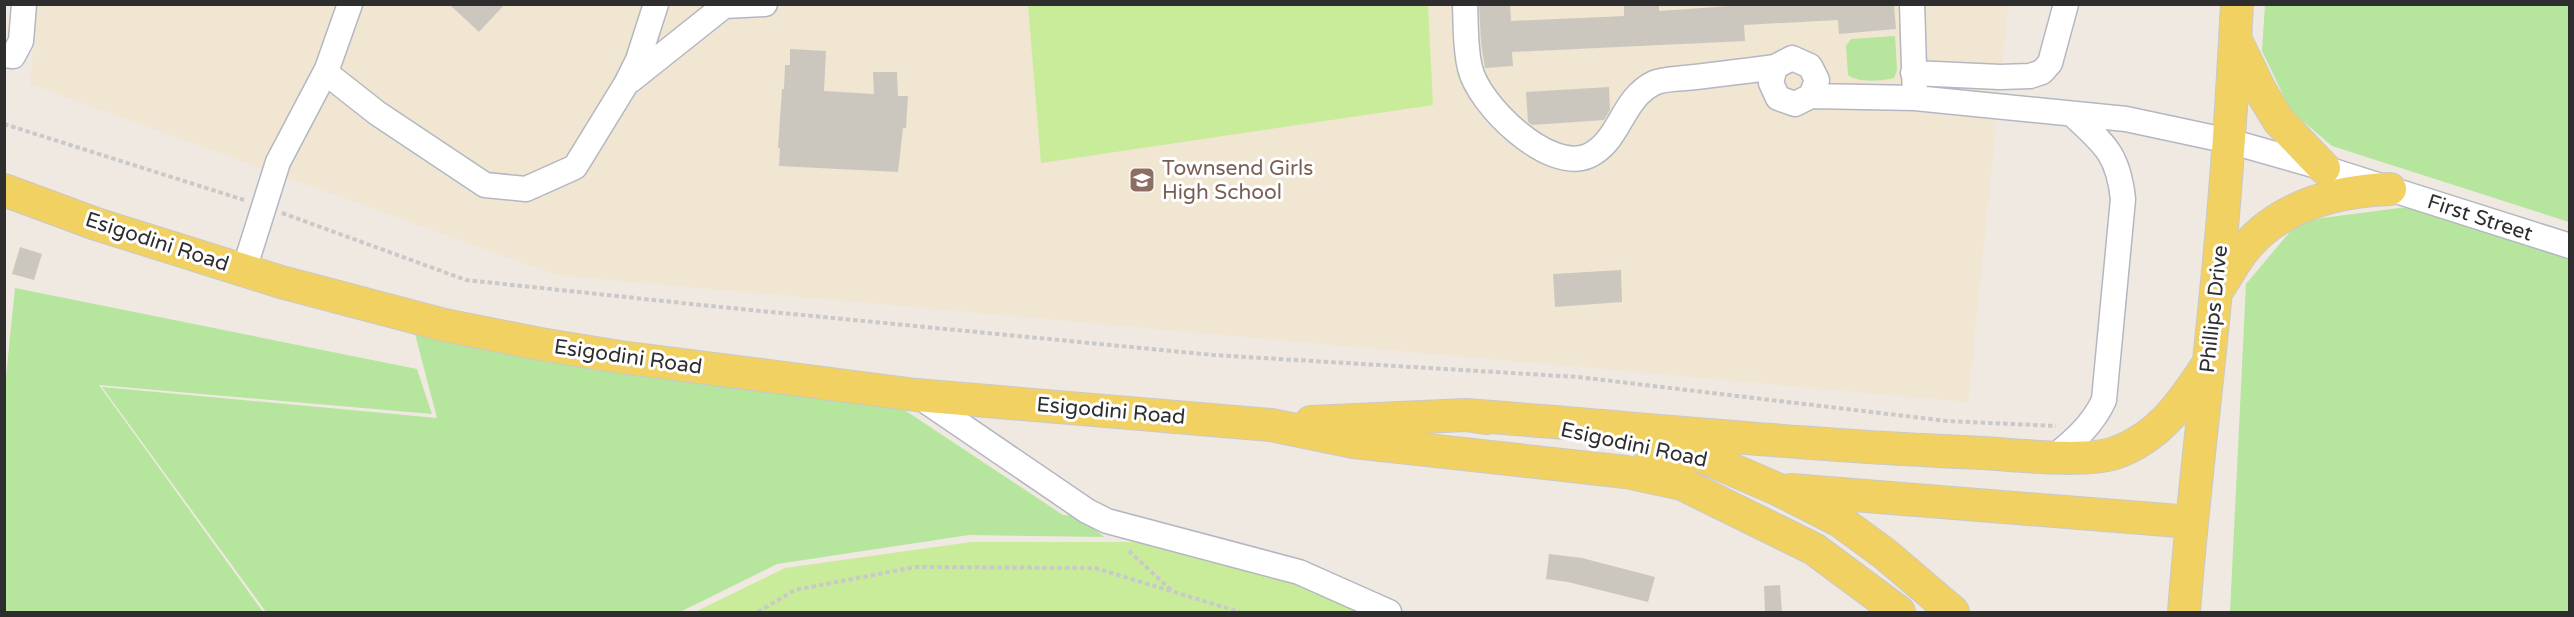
<svg xmlns="http://www.w3.org/2000/svg" width="2574" height="617" viewBox="0 0 2574 617" font-family="'Varela Round',sans-serif">
  <style>
    .education { fill: #f0e6d1 }
    .green { fill: #b6e59e }
    .pitch { fill: #c9ec9a }
    .building { fill: #cbc7bf }
    .lines { fill: none; stroke-linecap: round; stroke-linejoin: round }
    .minor-casing { stroke: #b4b7c1; stroke-width: 27 }
    .major-casing { stroke: #c9c9c9; stroke-width: 34 }
    .path { stroke: #c9c9c9; stroke-width: 4; stroke-dasharray: 4.5 3; stroke-linecap: butt }
    .minor { stroke: #fff; stroke-width: 24 }
    .major { stroke: #f2d163; stroke-width: 32 }
    .labels { text-anchor: middle; dominant-baseline: central; stroke-width: 6; stroke-linejoin: round; paint-order: stroke }
    .education-label { font-size: 21px; fill: #785e54; stroke: #fff; text-anchor: start }
    .street-label { font-size: 21px; fill: #2e2e2e; stroke: #fff }
  </style>
  <rect width="100%" height="100%" fill="#efe9e1"/>
  <!-- education -->
  <path class="education" d="M37 4 2008 5 1968 402 556 275 30 84Z"/>
  <!-- green -->
  <path class="green" d="M2265 5H2569V222L2332 146 2291 111 2262 51Z
    M1895 36 1897 70 1894 78C1882 81 1858 83 1848 75L1846 46 1851 39Z
    M2407 207 2569 259V612H2230L2246 284 2299 221Z
    M15 288 417 369 432 414 99 385 263 612H5L4 396Z
    M415 334 894 403 1063 515 1079 516 1104 537 969 535 777 564 680 612H266L102 387 437 418Z"/>
  <!-- pitch -->
  <path class="pitch" d="M1028 5H1428L1433 105 1041 163Z
    M971 542H1157L1291 576 1361 612H695L785 568Z"/>
  <!-- building -->
  <path class="building" d="M449 4H505L479 32Z
    M1479 4H1510L1511 21 1624 16V4H1659V11L1759 4H1883V6L1894 5 1896 29 1839 34 1838 20 1744 25 1745 41 1512 52 1513 66 1485 68 1481 43Z
    M790 49 826 51 824 91 874 94 873 72H897L898 96H908L906 128H903L898 172 779 166 780 148H778L782 89H784L785 65H790Z
    M1609 87 1610 110 1604 120 1532 125 1528 122 1526 92Z
    M20 247 42 254 34 280 12 274Z
    M1621 270 1622 302 1555 307 1553 274Z
    M1549 554 1582 558 1655 577 1648 602 1568 582 1546 579Z
    M1780 585 1782 612H1765L1764 586Z"/>
  <g class="lines">
    <!-- minor casing -->
    <g class="minor-casing">
      <path id="minor" d="M1465 4C1466 25 1465 48 1470 68 1478 104 1548 173 1588 156 1620 142 1621 99 1654 83 1662 79 1676 79 1685 78 1715 75 1745 71 1775 67
        M4 55 13 56 21 41 24 4
        M327 69 350 4
        M1913 73 2000 77 2030 76 2042 72 2050 63 2066 4
        M631 80 724 6 765 4
        M1811 96 1817 80 1810 66 1792 58 1775 67 1771 83 1778 98 1795 104 1811 96 1915 98 1912 4
        M1915 98 2126 119 2229 141 2324 168 2570 246
        M244 270 278 162 327 69 330 76 377 113 485 185 526 189 575 167 626 84 638 60 656 4
        M917 395 1087 511 1107 521 1299 572 1389 612
        M2055 456C2075 440 2093 424 2104 400L2123 199C2118 153 2104 144 2072 114"/>
    </g>
    <!-- major casing -->
    <g class="major-casing">
      <path id="major" d="M2237 42 2260 90 2279 121 2324 168
        M4 190 96 224 281 282 444 325 540 344 620 357 916 395 1271 425 1354 442 1626 472 1682 484 1814 549 1899 612
        M2218 289C2228 275 2236 258 2247 246 2282 205 2338 191 2390 189
        M1466 415C1638 428 1811 446 1983 453 2016 455 2086 463 2115 453 2160 437 2183 402 2208 364
        M1311 422 1466 415 1486 418
        M1647 445 1703 457 1777 489 1840 521 1885 554 1953 612
        M1791 490 2191 522
        M2184 612C2192 505 2206 398 2216 291 2226 195 2232 100 2237 4"/>
    </g>
    <!-- path -->
    <path class="path" d="M4 124 244 200
      M282 213 466 280 720 307 1213 355 1578 377 1947 421 2056 426
      M1129 551 1172 591
      M758 612 795 590 915 567 1095 568 1240 612"/>
    <!-- minor -->
    <use href="#minor" class="minor"/>
    <!-- major -->
    <use href="#major" class="major"/>
  </g>
  <!-- icons -->
  <defs>
    <g id="school-square" transform="scale(1.35)"><rect x="-9" y="-9" width="18" height="18" rx="4" fill="#8d6e63" stroke="#fff"/><path d="M0-5L7-2L0 1L-7-2ZM-4 1L0 2.5L4 1V4Q0 6-4 4Z" fill="#fff"/></g>
  </defs>
  <g fill-rule="evenodd">
    <use href="#school-square" x="1142" y="180"/>
  </g>
  <g class="labels">
    <!-- education labels -->
    <g class="education-label">
      <text x="1162" y="168">Townsend Girls<tspan x="1162" dy="24">High School</tspan></text>
    </g>
    <!-- street labels -->
    <g class="street-label">
      <text transform="translate(2480 218) rotate(18)">First Street</text>
      <text transform="translate(157 242) rotate(18)">Esigodini Road</text>
      <text transform="translate(2214 309) rotate(-84)">Phillips Drive</text>
      <text transform="translate(628 357) rotate(8)">Esigodini Road</text>
      <text transform="translate(1111 411) rotate(5)">Esigodini Road</text>
      <text transform="translate(1634 445) rotate(12)">Esigodini Road</text>
    </g>
  </g>
  <!-- border -->
  <rect width="2574" height="617" fill="none" stroke="#2e2e2e" stroke-width="12"/>
</svg>
